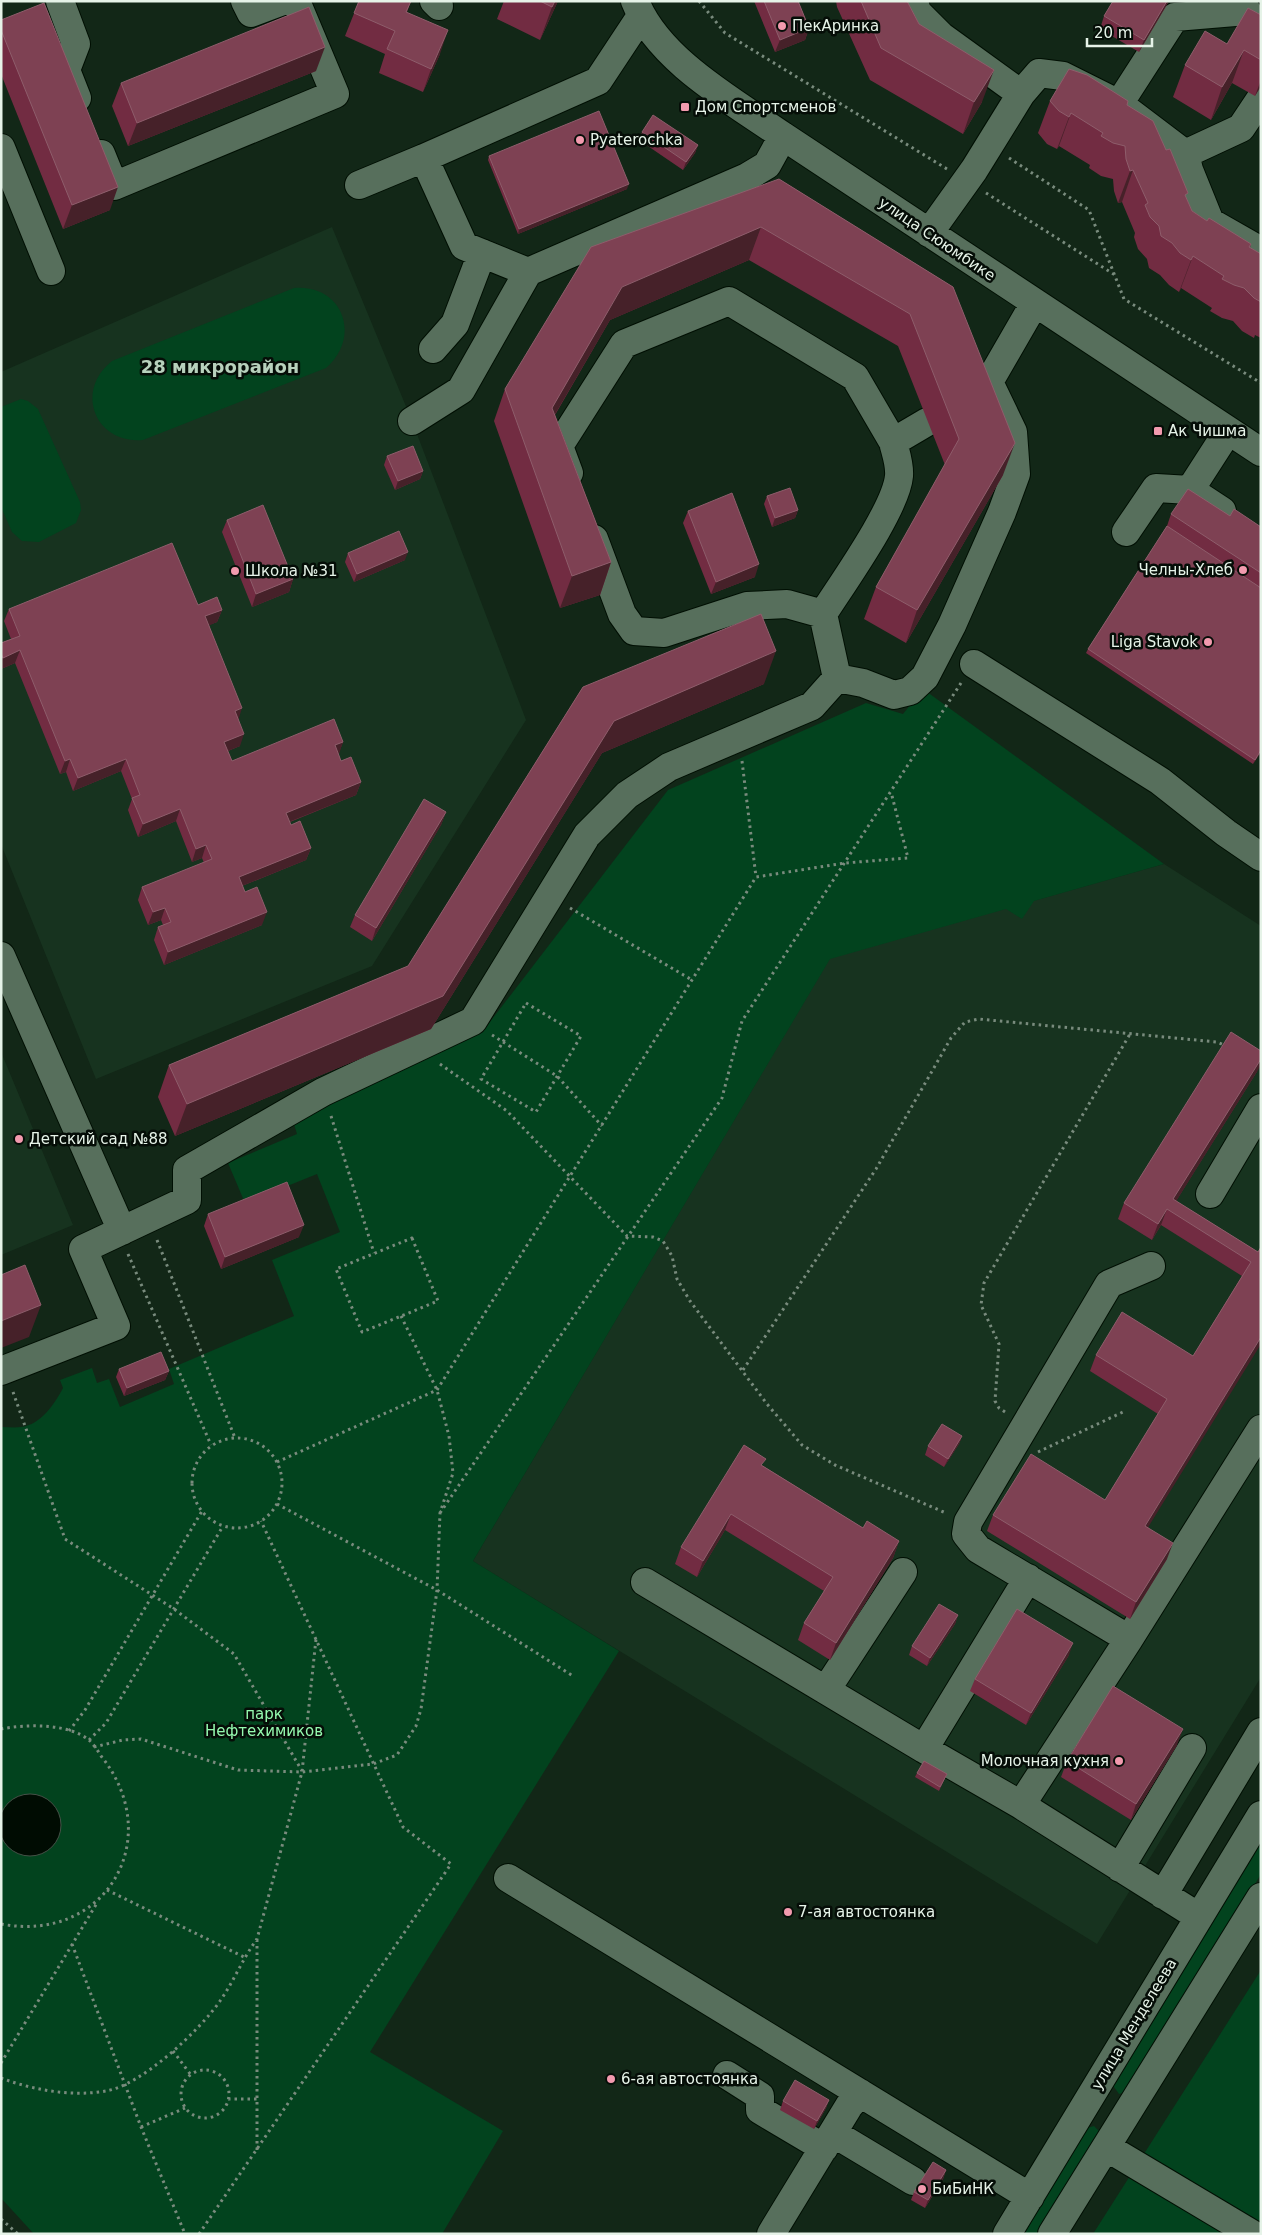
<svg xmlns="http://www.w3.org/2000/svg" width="1262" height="2235" viewBox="0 0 1262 2235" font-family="'DejaVu Sans',sans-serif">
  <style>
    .built { fill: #17331f }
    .green { fill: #02431e }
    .water { fill: #000c02; stroke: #455147 }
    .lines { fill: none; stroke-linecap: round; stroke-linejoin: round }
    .minor-casing { stroke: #000f03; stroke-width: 30 }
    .path { stroke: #798b7d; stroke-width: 3; stroke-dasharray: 2.5 4; stroke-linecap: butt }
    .minor { stroke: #576f5c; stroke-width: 28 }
    .wall { fill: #722c42 }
    .shaded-wall { fill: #462129 }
    .building { fill: #7e4153; stroke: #8e5d6b }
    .poi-dot { fill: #f29aae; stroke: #050d07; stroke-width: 2 }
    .labels { text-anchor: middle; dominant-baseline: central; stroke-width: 5; stroke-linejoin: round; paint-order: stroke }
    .poi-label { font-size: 15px; fill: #e6f3e8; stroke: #050d07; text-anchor: start }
    .street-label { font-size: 15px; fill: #e6f3e8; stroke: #050d07 }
    .park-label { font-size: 15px; fill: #95faaf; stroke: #050d07 }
    .quarter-label { font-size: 18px; font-weight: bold; fill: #b7d1bc; stroke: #050d07 }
  </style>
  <rect width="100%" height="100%" fill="#122717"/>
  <!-- built -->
  <path class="built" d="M332 227 412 421 526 720 372 966 96 1079 1 844V372Z
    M1164 864 1261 926V1677L1097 1944 473 1561 830 958Z
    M1 1052 73 1225 1 1255Z"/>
  <!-- green -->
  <path class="green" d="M294 288C343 284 362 337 326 368L143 440C95 444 74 391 112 361Z
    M21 399 28 401 38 409 80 502 81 510 76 523 39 542 22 541 12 532 1 507V407Z
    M923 689 1164 864 1034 901 1022 919 1006 909 830 959 473 1561 619 1651 370 2052 503 2131 442 2234H34L1 2198V1427C8 1427 15 1428 21 1427 41 1425 55 1403 63 1388L60 1380 92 1368 97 1383 109 1379 120 1407 174 1384 169 1369 294 1316 272 1260 340 1232 317 1174 245 1203 228 1163 297 1134 290 1111 483 1031 668 790 866 703 903 714Z
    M1261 1841V1874L1129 2091 1119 2094 1114 2087V2082Z
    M1261 1970V2234H1093Z
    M1094 2126 1101 2133 1042 2234H1022L1087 2128Z"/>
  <!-- water -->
  <path class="water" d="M-1 1825a31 31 0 1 1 62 0a31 31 0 1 1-62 0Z"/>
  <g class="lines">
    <!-- minor casing -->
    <g class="minor-casing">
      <path id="minor" d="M60 1 76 44 66 70 77 98
        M245 1 251 13 283 1
        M434 1 439 6
        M635 1C658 60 733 101 783 136L1261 452
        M914 1 917 12 941 36 1021 94
        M1261 98 1241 128 1185 154 1189 170 1210 222 1261 251
        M1119 104 1175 17 1247 11
        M1 148 51 271
        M101 154 114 186 335 94 296 1
        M359 185 424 158
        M929 233 974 170 1021 94 1039 73 1063 76 1119 104 1185 154
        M528 272 464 246 424 158 598 81 641 16
        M433 349 455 324 482 253
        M975 395 989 382 1034 304
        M412 421 461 390 528 272 747 177 767 165 783 136
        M569 473 559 446 624 344 729 301 855 377 893 442
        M1222 511 1190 490 1228 431
        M1126 532 1156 488 1190 490
        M594 539 622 614 634 631 664 633 747 606 787 604 823 614
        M974 664 1160 781 1226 833 1261 857
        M837 678 823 614C842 584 896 509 899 476 900 464 896 454 893 442L927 422
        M1 956 122 1231
        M1210 1194 1261 1108
        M1151 1266 1109 1284 968 1522 966 1534 978 1549 1129 1639 1021 1805 1199 1917
        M1 1371 116 1326 83 1249 187 1200V1170L323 1092 473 1021 587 835 627 795 669 767 812 706 837 678 863 683 894 695 910 691 925 677 952 625 1002 512 1016 474 1013 432 989 382
        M645 1582 924 1749
        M1129 1639 1261 1429
        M826 1690 903 1572
        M1021 1805 924 1749 1028 1578
        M1120 1868 1192 1748
        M508 1878 1030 2197
        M1163 1895 1261 1732
        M727 2075 760 2096V2110L824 2148
        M833 2133 913 2181
        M1106 2147 1252 2234
        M771 2234 849 2106 860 2093
        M1007 2234 1261 1815
        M1052 2234 1261 1897"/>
    </g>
    <!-- path -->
    <path class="path" d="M699 1 725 33 947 169
      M1009 158 1089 210 1124 299 1261 383
      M986 193 1115 275
      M742 761 756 877
      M570 908 692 980
      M526 1003 581 1036 536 1112 481 1079Z
      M492 1035 557 1076 602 1126
      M440 1064 507 1111 627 1236 653 1237 663 1241 672 1256 677 1279 690 1301 767 1404 802 1445 835 1465 946 1513
      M331 1116 374 1253
      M412 1238 438 1301 362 1332 336 1269Z
      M157 1240 235 1438
      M128 1254 211 1445
      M743 1370 876 1169 951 1038 965 1022 979 1019 1217 1042 1226 1046
      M13 1392 65 1539 174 1609 234 1654 302 1771
      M1005 1412 999 1408 995 1401 999 1344 981 1305 984 1283 1130 1034
      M192 1483a45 45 0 1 1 90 0a45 45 0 1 1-90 0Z
      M1038 1452 1123 1412
      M277 1462 437 1390 756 877 845 863 908 858 891 792
      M277 1504 437 1590 573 1676
      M440 1513 722 1098 742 1021 961 683
      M1 1729C26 1724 70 1723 90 1741 94 1745 98 1751 101 1756 167 1838 106 1944 1 1924
      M69 1731 85 1710 202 1511
      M89 1740 106 1723 223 1526
      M94 1747 123 1740 141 1739 238 1770 302 1772 373 1764 397 1755 416 1726 421 1709 437 1590 440 1513 453 1473 449 1436 437 1390 401 1316
      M107 1890 244 1957
      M72 1944 141 2127 185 2234
      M173 2051 191 2075
      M1 2063 97 1903
      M181 2094a24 24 0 1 1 48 0a24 24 0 1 1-48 0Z
      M1 2078C33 2090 72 2097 106 2091 142 2085 200 2030 220 2001 234 1981 243 1958 257 1939L302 1772 316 1639
      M228 2099H257
      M141 2127 185 2108
      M257 2150V1939
      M1 2219 18 2234
      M199 2234 451 1864 403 1827 261 1521"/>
    <!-- minor -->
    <use href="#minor" class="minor"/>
  </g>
  <!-- wall -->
  <path class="wall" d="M359 1H411L407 12 440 54 423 92 379 73 385 54 345 36Z
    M504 1H558L540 40 497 19Z
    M754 1H798L809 28 805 40 775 52Z
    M836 1H907L919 24 982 102 963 134 870 80 837 7Z
    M1113 1H1169L1139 52 1100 29 1104 16Z
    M1261 15V86L1255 96 1232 83 1211 120 1173 97 1185 65 1227 44Z
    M1 20 110 210 63 229 1 74Z
    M316 71 128 146 112 106 121 83Z
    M1050 101 1127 105 1186 198 1192 211 1207 221 1251 244 1250 248 1261 254V338L1255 335 1254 338 1242 331 1233 321 1222 318 1210 311 1212 308 1181 288 1179 292 1169 285 1160 275 1149 268 1147 259 1138 249 1134 237 1135 233 1122 202 1118 203 1114 191 1113 179 1101 176 1089 168 1090 165 1059 146 1057 149 1047 144 1038 133Z
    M642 132 698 145 695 153 683 170 639 140Z
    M489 156 627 189 518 234 488 160Z
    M779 179 953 287 1003 475 906 643 864 619 876 587 945 465 898 346 749 260 610 320 555 415 611 562 600 595 560 608 494 421 505 389Z
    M387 456 423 471 420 479 395 490 384 465Z
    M767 496 798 510 795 518 772 527 764 504Z
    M688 511 755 577 711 594 683 523Z
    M1171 514 1230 516 1261 527V752L1253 764 1086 653 1088 649 1167 526Z
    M227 520 293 579 289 592 252 607 222 532Z
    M348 553 405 560 354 582 345 562Z
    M198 605 222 610 217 622 209 625 238 720 240 746 228 751 232 761 343 742 338 755 341 761 361 782 356 795 290 822 291 825 311 848 306 860 242 886 245 892 262 925 164 965 154 940 158 927 163 925 161 920 148 925 138 900 142 887 204 863 202 858 192 862 176 821 138 837 128 810 132 799 121 771 73 791 66 772 60 774 15 663 1 669V643L11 639 4 621 9 609Z
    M764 684 602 753 431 1029 175 1136 158 1097 169 1065 408 966 583 687Z
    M446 812 441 825 372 941 350 927 355 915Z
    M1258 1070 1176 1201 1258 1252 1148 1527 1167 1559 1130 1619 987 1531 993 1515 1105 1500 1158 1414 1090 1371 1096 1355 1193 1356 1242 1276 1161 1225 1152 1240 1118 1219 1124 1203Z
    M208 1214 299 1237 221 1269 204 1226Z
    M119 1369 169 1371 165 1380 124 1396 116 1377Z
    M962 1436 959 1444 944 1467 925 1455 928 1446Z
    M763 1466 863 1528 899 1541 893 1558 830 1660 798 1640 804 1623 824 1591 725 1530 697 1577 675 1564 681 1547Z
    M958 1615 955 1624 927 1666 909 1655 912 1646Z
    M1069 1655 1026 1725 970 1691 975 1679Z
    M1177 1745 1131 1820 1061 1777 1067 1761Z
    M917 1773 947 1774 939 1791 915 1777Z
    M829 2100 826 2108 814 2129 780 2110 783 2101Z
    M946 2170 943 2179 925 2208 911 2200 914 2192Z"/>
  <!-- shaded-wall -->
  <path class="shaded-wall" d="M555 1H558L540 40 552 7Z
    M1167 1H1169L1139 52 1144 40Z
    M809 28 805 40 775 52 780 40Z
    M448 30 440 54 423 92 431 69Z
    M325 47 316 71 128 146 137 123Z
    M1244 50 1232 83 1211 120 1222 87Z
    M994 70 982 102 963 134 974 102Z
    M1261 80V86L1255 96Z
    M1071 113 1059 146 1057 149 1069 117Z
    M698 145 695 153 683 170 686 162Z
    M1133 170 1122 202 1118 203 1130 171Z
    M629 184 627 189 518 234 519 229Z
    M118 187 110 210 63 229 72 205Z
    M761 227 749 260 610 320 540 440 552 408 622 287Z
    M1193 256 1181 288 1179 292 1191 260Z
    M1015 443 1003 475 906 643 917 610Z
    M423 471 420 479 395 490 398 481Z
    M798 510 795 518 772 527 775 518Z
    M408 552 405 560 354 582 357 574Z
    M611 562 600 595 560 608 572 576Z
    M759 564 755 577 711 594 716 582Z
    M293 579 289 592 252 607 256 594Z
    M222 610 217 622 201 629 205 616Z
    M20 650 15 663 1 669V662L3 658Z
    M776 651 764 684 602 753 431 1029 175 1136 187 1104 443 996 614 721Z
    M242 708 238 721 235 711Z
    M244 734 240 746 220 754 224 742Z
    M343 742 339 754 330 758 335 745Z
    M1261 750V752L1253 764 1255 760Z
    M70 759 66 772 60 774 65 761Z
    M126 759 121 771 73 791 78 778Z
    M361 782 356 795 281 825 286 813Z
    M180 809 176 821 138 837 143 824Z
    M446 812 441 825 372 941 376 928Z
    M206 845 202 858 192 862 196 849Z
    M311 848 306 860 234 889 239 877Z
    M165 908 161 920 148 925 153 912Z
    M267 912 262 925 164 965 168 952Z
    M1261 1059V1064L1258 1070 1170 1211 1173 1199Z
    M1167 1209 1161 1225 1152 1240 1158 1224Z
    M304 1225 299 1237 221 1269 225 1257Z
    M41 1305 29 1337 1 1348V1321Z
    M1261 1337V1344L1139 1542 1145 1526Z
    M169 1371 165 1380 124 1396 127 1388Z
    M962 1436 959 1444 944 1467 948 1459Z
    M731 1514 725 1530 697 1577 703 1561Z
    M899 1541 893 1558 830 1660 836 1643Z
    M1173 1543 1167 1559 1130 1619 1136 1602Z
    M958 1615 955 1624 927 1666 930 1658Z
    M1073 1643 1069 1655 1026 1725 1031 1713Z
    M1183 1729 1177 1745 1131 1820 1136 1804Z
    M829 2100 826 2108 814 2129 817 2121Z
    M946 2170 943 2179 925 2208 928 2200Z"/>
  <!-- building -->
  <path class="building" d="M359 1H411L406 12 448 30 431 69 387 49 395 31 354 13Z
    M540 1H555L552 7Z
    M764 1H798L809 28 780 40Z
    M861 1H907L919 24 994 70 974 102 881 48Z
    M1113 1H1167L1144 40 1104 16Z
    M44 3 118 187 72 205 1 30V20Z
    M309 7 325 47 137 123 121 83Z
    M1248 8 1261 15V60L1244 50 1222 87 1185 65 1205 31 1227 44Z
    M1069 69 1087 75 1128 101 1127 105 1153 121 1166 150 1170 149 1188 193 1185 195 1192 211 1207 221 1209 218 1251 244 1249 247 1261 254V302L1254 298 1244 288 1234 285 1222 279 1224 276 1193 256 1191 260 1180 253 1172 243 1161 236 1159 226 1150 217 1145 205 1148 203 1133 170 1130 171 1126 159 1125 146 1113 143 1101 136 1103 133 1071 113 1069 117 1059 111 1050 101Z
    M599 111 629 184 519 229 489 156Z
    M653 115 698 145 686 162 642 132Z
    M779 179 953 287 1015 443 917 610 876 587 959 439 910 314 761 227 622 287 552 408 611 562 572 576 505 389 591 247Z
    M413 446 423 471 398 481 387 456Z
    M790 488 798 510 775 518 767 496Z
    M1188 489 1230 516 1234 509 1261 527V573L1171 514Z
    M732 493 759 564 716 582 688 511Z
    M263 505 293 579 256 594 227 520Z
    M1167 526 1261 588V750L1255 760 1088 649Z
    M399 531 408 552 357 574 348 553Z
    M172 543 198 605 217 597 222 610 205 616 242 708 235 711 244 734 224 742 232 761 334 719 343 742 335 745 341 761 351 757 361 782 286 813 291 825 300 821 311 848 239 877 245 892 257 887 267 912 168 952 158 927 171 922 165 908 153 912 142 887 212 859 206 845 196 849 180 809 143 824 132 798 140 795 126 759 78 778 70 759 65 761 20 650 3 658 1 654V643L20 636 9 609Z
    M761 614 776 651 614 721 443 996 187 1104 169 1065 408 966 583 687Z
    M424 799 446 812 376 928 355 915Z
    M1231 1032 1261 1051V1059L1173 1199 1258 1252 1261 1247V1337L1145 1526 1173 1543 1136 1602 993 1515 1031 1454 1105 1500 1167 1399 1096 1355 1122 1312 1193 1356 1251 1262 1167 1209 1158 1224 1124 1203Z
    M287 1182 304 1225 225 1257 208 1214Z
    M25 1265 41 1305 1 1321V1275Z
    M161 1352 169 1371 127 1388 119 1369Z
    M942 1424 962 1436 948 1459 928 1446Z
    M744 1445 766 1459 761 1465 863 1528 867 1521 899 1541 836 1643 804 1623 833 1577 731 1514 703 1561 681 1547Z
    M939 1604 958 1615 930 1658 912 1646Z
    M1017 1609 1073 1643 1031 1713 975 1679Z
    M1113 1686 1183 1729 1136 1804 1067 1761Z
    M924 1761 947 1774 940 1787 917 1773Z
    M795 2080 829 2100 817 2121 783 2101Z
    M933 2162 946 2170 928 2200 914 2192Z"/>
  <!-- markers -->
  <g class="poi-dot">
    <circle cx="782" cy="26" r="5"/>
    <rect x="680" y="102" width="10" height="10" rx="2.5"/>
    <circle cx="580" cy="140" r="5"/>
    <rect x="1153" y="426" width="10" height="10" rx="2.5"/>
    <circle cx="1243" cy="570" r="5"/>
    <circle cx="235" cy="571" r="5"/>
    <circle cx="1208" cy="642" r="5"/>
    <circle cx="19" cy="1139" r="5"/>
    <circle cx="1119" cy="1761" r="5"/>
    <circle cx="788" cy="1912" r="5"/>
    <circle cx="611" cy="2079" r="5"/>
    <circle cx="922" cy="2189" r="5"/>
  </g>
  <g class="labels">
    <!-- poi labels -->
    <g class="poi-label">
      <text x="792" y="26">ПекАринка</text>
      <text x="695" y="107">Дом Спортсменов</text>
      <text x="590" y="140">Pyaterochka</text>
      <text x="1168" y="431">Ак Чишма</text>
      <text x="1233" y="570" text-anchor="end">Челны-Хлеб</text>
      <text x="245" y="571">Школа №31</text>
      <text x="1198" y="642" text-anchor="end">Liga Stavok</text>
      <text x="29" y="1139">Детский сад №88</text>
      <text x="1109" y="1761" text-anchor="end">Молочная кухня</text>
      <text x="798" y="1912">7-ая автостоянка</text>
      <text x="621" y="2079">6-ая автостоянка</text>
      <text x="932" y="2189">БиБиНК</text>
    </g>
    <!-- street labels -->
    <g class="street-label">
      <text transform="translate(937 239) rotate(34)">улица Сююмбике</text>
      <text transform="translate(1134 2024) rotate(-59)">улица Менделеева</text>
    </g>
    <!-- park labels -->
    <g class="park-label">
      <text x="264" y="1714">парк<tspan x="264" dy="17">Нефтехимиков</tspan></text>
    </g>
    <!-- quarter labels -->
    <g class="quarter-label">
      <text x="220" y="366">28 микрорайон</text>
    </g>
  </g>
  <!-- border -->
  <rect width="1262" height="2235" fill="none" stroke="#e6f3e8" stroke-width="5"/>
  <!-- scale -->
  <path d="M1087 38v8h65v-8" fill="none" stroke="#e6f3e8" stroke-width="2.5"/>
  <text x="1094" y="38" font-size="15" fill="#e6f3e8" stroke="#050d07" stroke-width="4" paint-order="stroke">20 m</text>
</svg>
